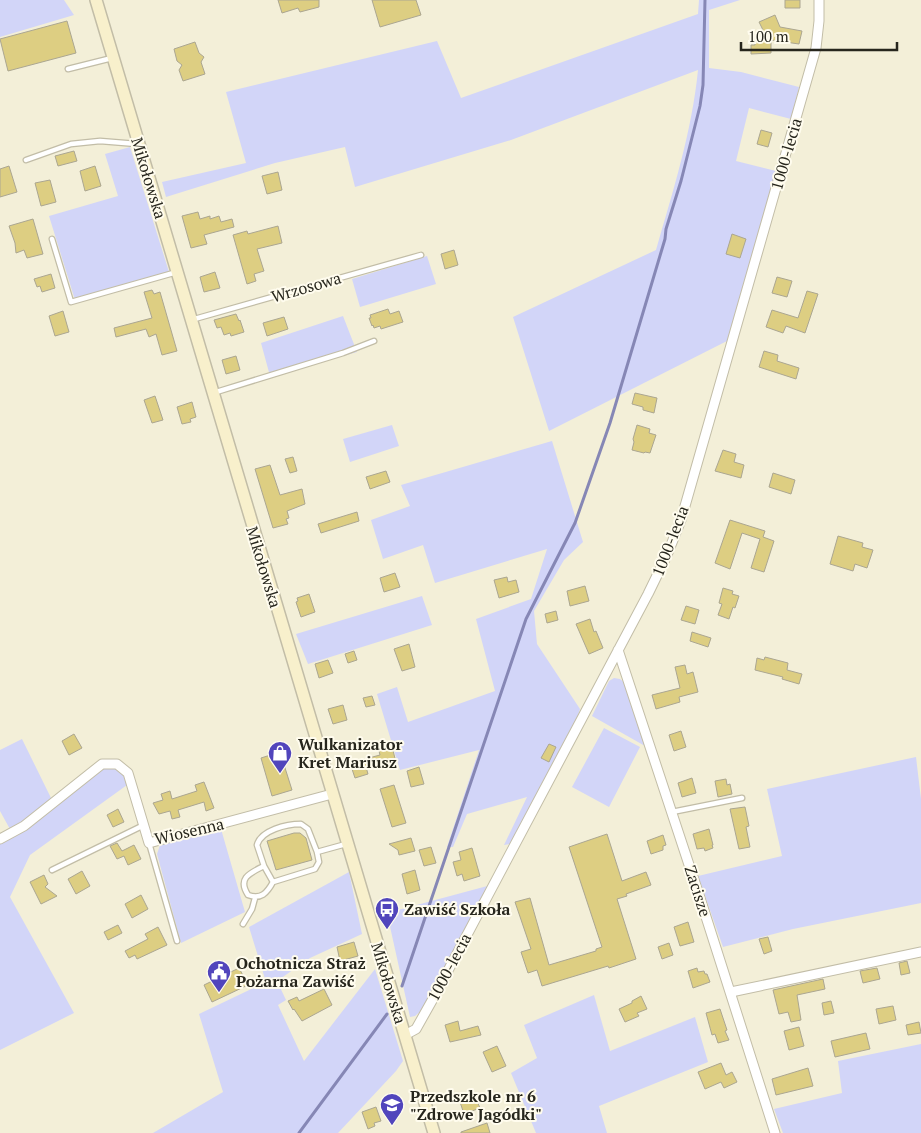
<svg xmlns="http://www.w3.org/2000/svg" width="921" height="1133" viewBox="0 0 921 1133" font-family="'PT Serif',serif">
  <style>
    .green { fill: #d2d5f8 }
    .lines { fill: none; stroke-linecap: round; stroke-linejoin: round }
    .stream { stroke: #8687b5; stroke-width: 3 }
    .building { fill: #ddce82; stroke: #aba691 }
    .lane-casing { stroke: #c2bda7; stroke-width: 7 }
    .street-casing { stroke: #c2bda7; stroke-width: 11 }
    .secondary-casing { stroke: #c2bda7; stroke-width: 14 }
    .lane { stroke: #fff; stroke-width: 4.5 }
    .street { stroke: #fff; stroke-width: 9 }
    .secondary { stroke: #f8f0cc; stroke-width: 11 }
    .labels { text-anchor: middle; dominant-baseline: central; stroke-width: 4; stroke-linejoin: round; paint-order: stroke }
    .street-label { font-size: 16px; fill: #27261d; stroke: #fffcee }
    .poi-label { font-size: 16px; font-weight: bold; fill: #27261d; stroke: #fffcee; text-anchor: start }
  </style>
  <rect width="100%" height="100%" fill="#f3efd8"/>
  <!-- green -->
  <path class="green" d="M0 0H64L74 15 0 37Z
    M699 0H740L709 10V68L741 72 799 87 791 119 749 108 736 161 776 171 727 341 549 431 513 317 656 250C673 191 692 131 698 70L511 140 355 187 345 147 275 163 166 197 162 182 246 163 226 92 437 41 461 98 698 14Z
    M130 147 169 272 75 300 49 216 118 196 105 154Z
    M427 256 436 284 360 307 352 279Z
    M343 316 357 352 270 376 261 343Z
    M392 425 399 446 350 462 343 439Z
    M552 441 583 542 564 560 534 611 537 644 580 709 574 727 510 844 504 845 527 797 467 814 453 847H447L479 750 400 770 377 694 397 687 408 722 495 691 476 619 531 599 547 549 435 583 423 545 383 559 371 520 410 506 401 485Z
    M422 596 432 625 308 664 296 634Z
    M614 678 620 679 626 684 645 746 592 716 609 681Z
    M604 728 640 747 609 807 572 787Z
    M22 739 52 800 11 831 0 811V750Z
    M916 757 921 799V903L793 929 723 947 698 876 782 856 767 789Z
    M114 765 123 775 127 785 30 855 10 897 74 1013 0 1050V843L102 767Z
    M221 829 245 912 181 943 157 854 160 845Z
    M349 872 362 934 310 958 277 981 286 1000 278 1005 304 1061 375 969 403 1061 396 1071 338 1133H153L223 1092 199 1014 266 982 249 927Z
    M491 885 422 1010 415 1016 410 1017 387 913Z
    M594 995 610 1051 695 1017 708 1062 599 1106 607 1133H536L511 1073 537 1058 524 1025Z
    M921 1044V1133H783L774 1109 842 1093 838 1061Z"/>
  <g class="lines">
    <!-- stream -->
    <path class="stream" d="M402 986 526 619 575 523 610 423 665 239 666 229 681 181 700 106 703 85 705 0
      M299 1133 387 1014"/>
  </g>
  <!-- building -->
  <path class="building" d="M278 0H319V7L300 12 298 8 282 13Z
    M372 0H416L421 15 380 27Z
    M785 0H800V8H785Z
    M775 15 780 27 802 31 799 44 771 40V53L751 54V45H755L754 35 763 30 759 22Z
    M67 21 76 53 8 71 0 39Z
    M195 42 199 53 204 57 201 62 205 74 183 81 179 70 182 65 177 61 174 49Z
    M761 130 772 133 768 147 757 144Z
    M74 151 77 161 58 166 55 156Z
    M9 166 17 192 0 197V169Z
    M95 166 101 186 85 191 80 171Z
    M278 172 282 190 267 194 262 176Z
    M50 180 56 202 41 206 35 183Z
    M198 212 200 219 210 216V219L219 216 221 222 232 219 234 227 204 235 207 244 191 248 182 216Z
    M33 219 43 254 27 258 24 250 16 253 15 243 9 226Z
    M278 226 282 243 257 249 264 271 254 274 256 281 247 284 233 235 247 231 248 234Z
    M732 234 746 239 740 258 726 254Z
    M454 250 458 265 445 269 441 254Z
    M215 272 220 288 204 292 200 277Z
    M51 274 55 288 42 292 40 286 37 287 34 279Z
    M777 277 792 281 787 297 772 293Z
    M152 290 154 294 160 292 177 351 162 355 156 334 149 337 146 329 116 337 114 328 152 318 144 292Z
    M807 291 818 294 805 333 786 326 783 333 766 327 772 310 798 318Z
    M388 309 390 314 399 311 403 322 381 329 380 326 374 328 373 325 372 326 369 318H371L370 315Z
    M63 311 69 332 55 336 49 316Z
    M236 314 239 321 240 320 244 332 231 336 230 333 224 335 221 327 217 328 214 320Z
    M284 317 288 329 267 336 263 323Z
    M764 351 778 355 777 361 799 368 796 379 759 367Z
    M236 356 240 370 226 374 222 360Z
    M635 393 657 398 654 413 643 410V407L632 404Z
    M155 396 163 420 152 423 144 400Z
    M192 402 196 417 190 419 191 422 182 424 177 407Z
    M637 425 650 429 649 433 656 435 650 453 645 452 644 453 632 450 634 442 633 439Z
    M723 450 736 454 734 462 744 465 741 478 715 471Z
    M293 457 297 471 290 473 285 459Z
    M270 465 280 495 302 489 305 504 287 511 289 518 286 519 288 524 273 528 255 469Z
    M386 471 390 482 370 489 366 477Z
    M773 473 795 480 791 494 769 487Z
    M357 512 359 521 321 533 318 524Z
    M730 520 765 531 763 537 774 541 764 572 751 568 760 539 742 533 730 569 715 563Z
    M838 536 863 543 862 547 873 550 867 568 855 564 853 571 830 564Z
    M395 573 400 587 384 592 380 578Z
    M507 577 508 582 516 580 519 592 499 598 494 580Z
    M585 586 589 601 570 606 567 591Z
    M723 588 733 591 732 594 739 596 735 608 733 607 729 619 718 615 722 604 719 603Z
    M309 594 315 612 301 617 296 602 298 601 297 598Z
    M686 606 699 610 695 624 681 620Z
    M556 611 558 620 547 623 545 614Z
    M590 619 594 632 596 631 603 648 589 654 576 624Z
    M692 632 711 638 708 647 690 641Z
    M409 644 415 667 402 671 394 649Z
    M354 651 357 660 348 663 345 654Z
    M765 657 788 663 787 670 802 674 799 684 782 679 783 677 755 670 757 658 764 660Z
    M328 660 333 673 319 678 315 664Z
    M685 665 687 674 693 672 698 692 679 697 680 702 656 709 652 695 680 688 675 667Z
    M372 696 375 705 366 707 363 698Z
    M343 705 347 720 333 724 328 709Z
    M681 731 686 747 674 751 669 735Z
    M74 734 82 748 69 755 62 741Z
    M385 741 386 745 391 743 397 766 384 769 382 763 366 767 368 774 355 778 350 763 380 755 377 743Z
    M549 744 556 747 549 762 541 758Z
    M280 752 292 790 272 796 261 758Z
    M419 767 424 784 411 787 407 771Z
    M692 778 696 793 682 797 678 783Z
    M726 779 727 785 730 784 732 794 718 797 715 781Z
    M204 782 214 808 206 811 204 802 178 810 180 817 172 819 170 811 159 814 153 803 163 800 161 794 170 791 172 799 197 791 195 785Z
    M394 785 406 823 392 827 380 789Z
    M745 807 749 826 746 827 750 847 739 849 730 809Z
    M118 809 124 822 113 827 107 815Z
    M709 829 713 845H712L713 848 705 851 704 848 697 849 693 834Z
    M294 833H300L306 838 312 860 276 870 267 841Z
    M607 834 622 881 646 872 651 885 626 894 627 896 617 899 636 959 609 968 608 966 542 986 537 970 528 973 521 952 531 949 515 902 530 898 549 965 596 951V949L602 947 569 847Z
    M663 835 666 845 663 846V850L651 854 647 841Z
    M411 838 415 851 399 855 398 850 389 844Z
    M117 843 122 851 134 845 141 859 128 865 124 856 117 859 110 846Z
    M431 847 436 863 424 866 419 850Z
    M472 848 480 876 464 881 462 874 457 876 453 862 461 860 459 852Z
    M415 870 420 890 407 894 402 874Z
    M82 871 90 886 76 894 68 879Z
    M44 875 48 884 45 887 57 896 41 904 30 882Z
    M141 895 148 909 132 918 125 904Z
    M688 922 694 942 680 946 674 927Z
    M118 925 122 933 108 940 104 932Z
    M158 927 167 945 137 959 135 955 129 958 125 951 148 939 145 934Z
    M768 937 772 951 764 954 759 939Z
    M354 942 358 956 340 961 337 947Z
    M669 943 673 955 662 959 658 947Z
    M907 961 910 973 901 975 899 963Z
    M239 968 248 985 212 1002 204 985Z
    M697 968 698 972 704 971 705 974H707L710 982 693 988 688 971Z
    M877 968 880 979 863 983 860 971Z
    M823 979 825 989 797 995 801 1020 791 1022 788 1012 779 1014 773 990Z
    M324 989 332 1005 302 1021 294 1009 293 1010 288 1001 297 997 299 1001Z
    M641 996 647 1009 637 1013 639 1016 625 1022 619 1009 632 1003V1001Z
    M831 1001 834 1013 824 1015 822 1003Z
    M893 1006 896 1020 879 1024 876 1009Z
    M720 1009 727 1030 725 1031 729 1040 718 1043 715 1034 712 1035 706 1013Z
    M458 1021 460 1031 478 1026 481 1035 450 1042 445 1025Z
    M919 1022 921 1033 908 1035 906 1025Z
    M799 1027 804 1046 789 1050 784 1031Z
    M866 1033 870 1049 835 1057 831 1041Z
    M497 1046 506 1066 492 1072 483 1052Z
    M721 1063 726 1075 732 1072 737 1082 724 1088 721 1082 705 1089 698 1072Z
    M808 1068 813 1086 776 1095 772 1079Z
    M474 1094 480 1108 464 1114 459 1099Z
    M376 1107 381 1121 374 1123 375 1126 368 1129 362 1112Z
    M487 1123 490 1133H461V1132Z"/>
  <g class="lines">
    <!-- lane casing -->
    <g class="lane-casing">
      <path id="lane" d="M68 69 112 58
        M26 160 71 144 100 141 137 144
        M52 239 71 302 177 272
        M191 320 421 255
        M213 393 343 353 374 341
        M672 812 742 798
        M149 843 177 941
        M264 866 257 845C261 830 287 824 301 824L308 829 317 852
        M52 870 144 825
        M273 882 264 866C250 873 237 878 248 895 261 900 267 893 273 882L315 869 319 862 317 852 346 844
        M243 924 252 909 255 898"/>
    </g>
    <!-- street casing -->
    <g class="street-casing">
      <path id="street" d="M618 650 700 898 775 1133
        M0 839 24 826 102 764H117L128 773 149 843 332 794
        M731 992 921 952
        M405 1035 416 1029 434 997 648 594 667 555 681 520 816 48 819 21V0"/>
    </g>
    <!-- secondary casing -->
    <g class="secondary-casing">
      <path id="secondary" d="M96 0 434 1133"/>
    </g>
    <!-- lane -->
    <use href="#lane" class="lane"/>
    <!-- street -->
    <use href="#street" class="street"/>
    <!-- secondary -->
    <use href="#secondary" class="secondary"/>
  </g>
  <!-- icons -->
  <defs>
    <g id="shop-pin" transform="scale(1.25)"><path d="M0 17L-7.5 6A9.5 9.5 0 1 1 7.5 6Z" fill="#5145bc" stroke="#fffcee"/><path d="M-5-2.5h2.3a2.7 3.5 0 0 1 5.4 0H5L5.5 6h-11ZM-1.5-2.5h3a1.5 2.3 0 0 0-3 0Z" fill="#fff"/></g>
    <g id="bus-pin" transform="scale(1.25)"><path d="M0 17L-7.5 6A9.5 9.5 0 1 1 7.5 6Z" fill="#5145bc" stroke="#fffcee"/><path d="M-5-6H5V4H4V6H2V4H-2V6H-4V4H-5ZM-3.5-4V0h7V-4ZM-3.5 1.2v1.5H-2V1.2ZM2 1.2v1.5H3.5V1.2Z" fill="#fff"/></g>
    <g id="civic-pin" transform="scale(1.25)"><path d="M0 17L-7.5 6A9.5 9.5 0 1 1 7.5 6Z" fill="#5145bc" stroke="#fffcee"/><path d="M-.6-6.5H3V-4.5H.6V-3L4-1V1h2V6H-6V1h2V-1L-.6-3ZM-1.2 2.5V6h2.4V2.5Z" fill="#fff"/></g>
    <g id="school-pin" transform="scale(1.25)"><path d="M0 17L-7.5 6A9.5 9.5 0 1 1 7.5 6Z" fill="#5145bc" stroke="#fffcee"/><path d="M0-5L7-2L0 1L-7-2ZM-4 1L0 2.5L4 1V4Q0 6-4 4Z" fill="#fff"/></g>
  </defs>
  <g fill-rule="evenodd">
    <use href="#shop-pin" x="280" y="753"/>
    <use href="#bus-pin" x="387" y="909"/>
    <use href="#civic-pin" x="219" y="972"/>
    <use href="#school-pin" x="392" y="1105"/>
  </g>
  <g class="labels">
    <!-- street labels -->
    <g class="street-label">
      <text transform="translate(786 154) rotate(-74)">1000-lecia</text>
      <text transform="translate(149 178) rotate(73)">Mikołowska</text>
      <text transform="translate(306 287) rotate(-16)">Wrzosowa</text>
      <text transform="translate(670 541) rotate(-69)">1000-lecia</text>
      <text transform="translate(264 567) rotate(73)">Mikołowska</text>
      <text transform="translate(189 831) rotate(-13)">Wiosenna</text>
      <text transform="translate(698 891) rotate(72)">Zacisze</text>
      <text transform="translate(449 967) rotate(-62)">1000-lecia</text>
      <text transform="translate(389 983) rotate(73)">Mikołowska</text>
    </g>
    <!-- poi labels -->
    <g class="poi-label">
      <text x="298" y="744">Wulkanizator<tspan x="298" dy="18">Kret Mariusz</tspan></text>
      <text x="404" y="909">Zawiść Szkoła</text>
      <text x="236" y="963">Ochotnicza Straż<tspan x="236" dy="18">Pożarna Zawiść</tspan></text>
      <text x="410" y="1096">Przedszkole nr 6<tspan x="410" dy="18">"Zdrowe Jagódki"</tspan></text>
    </g>
  </g>
  <!-- scale -->
  <path d="M741 42v8h156v-8" fill="none" stroke="#27261d" stroke-width="2.5"/>
  <text x="748" y="42" font-size="15" fill="#27261d" stroke="#fffcee" stroke-width="4" paint-order="stroke">100 m</text>
</svg>
